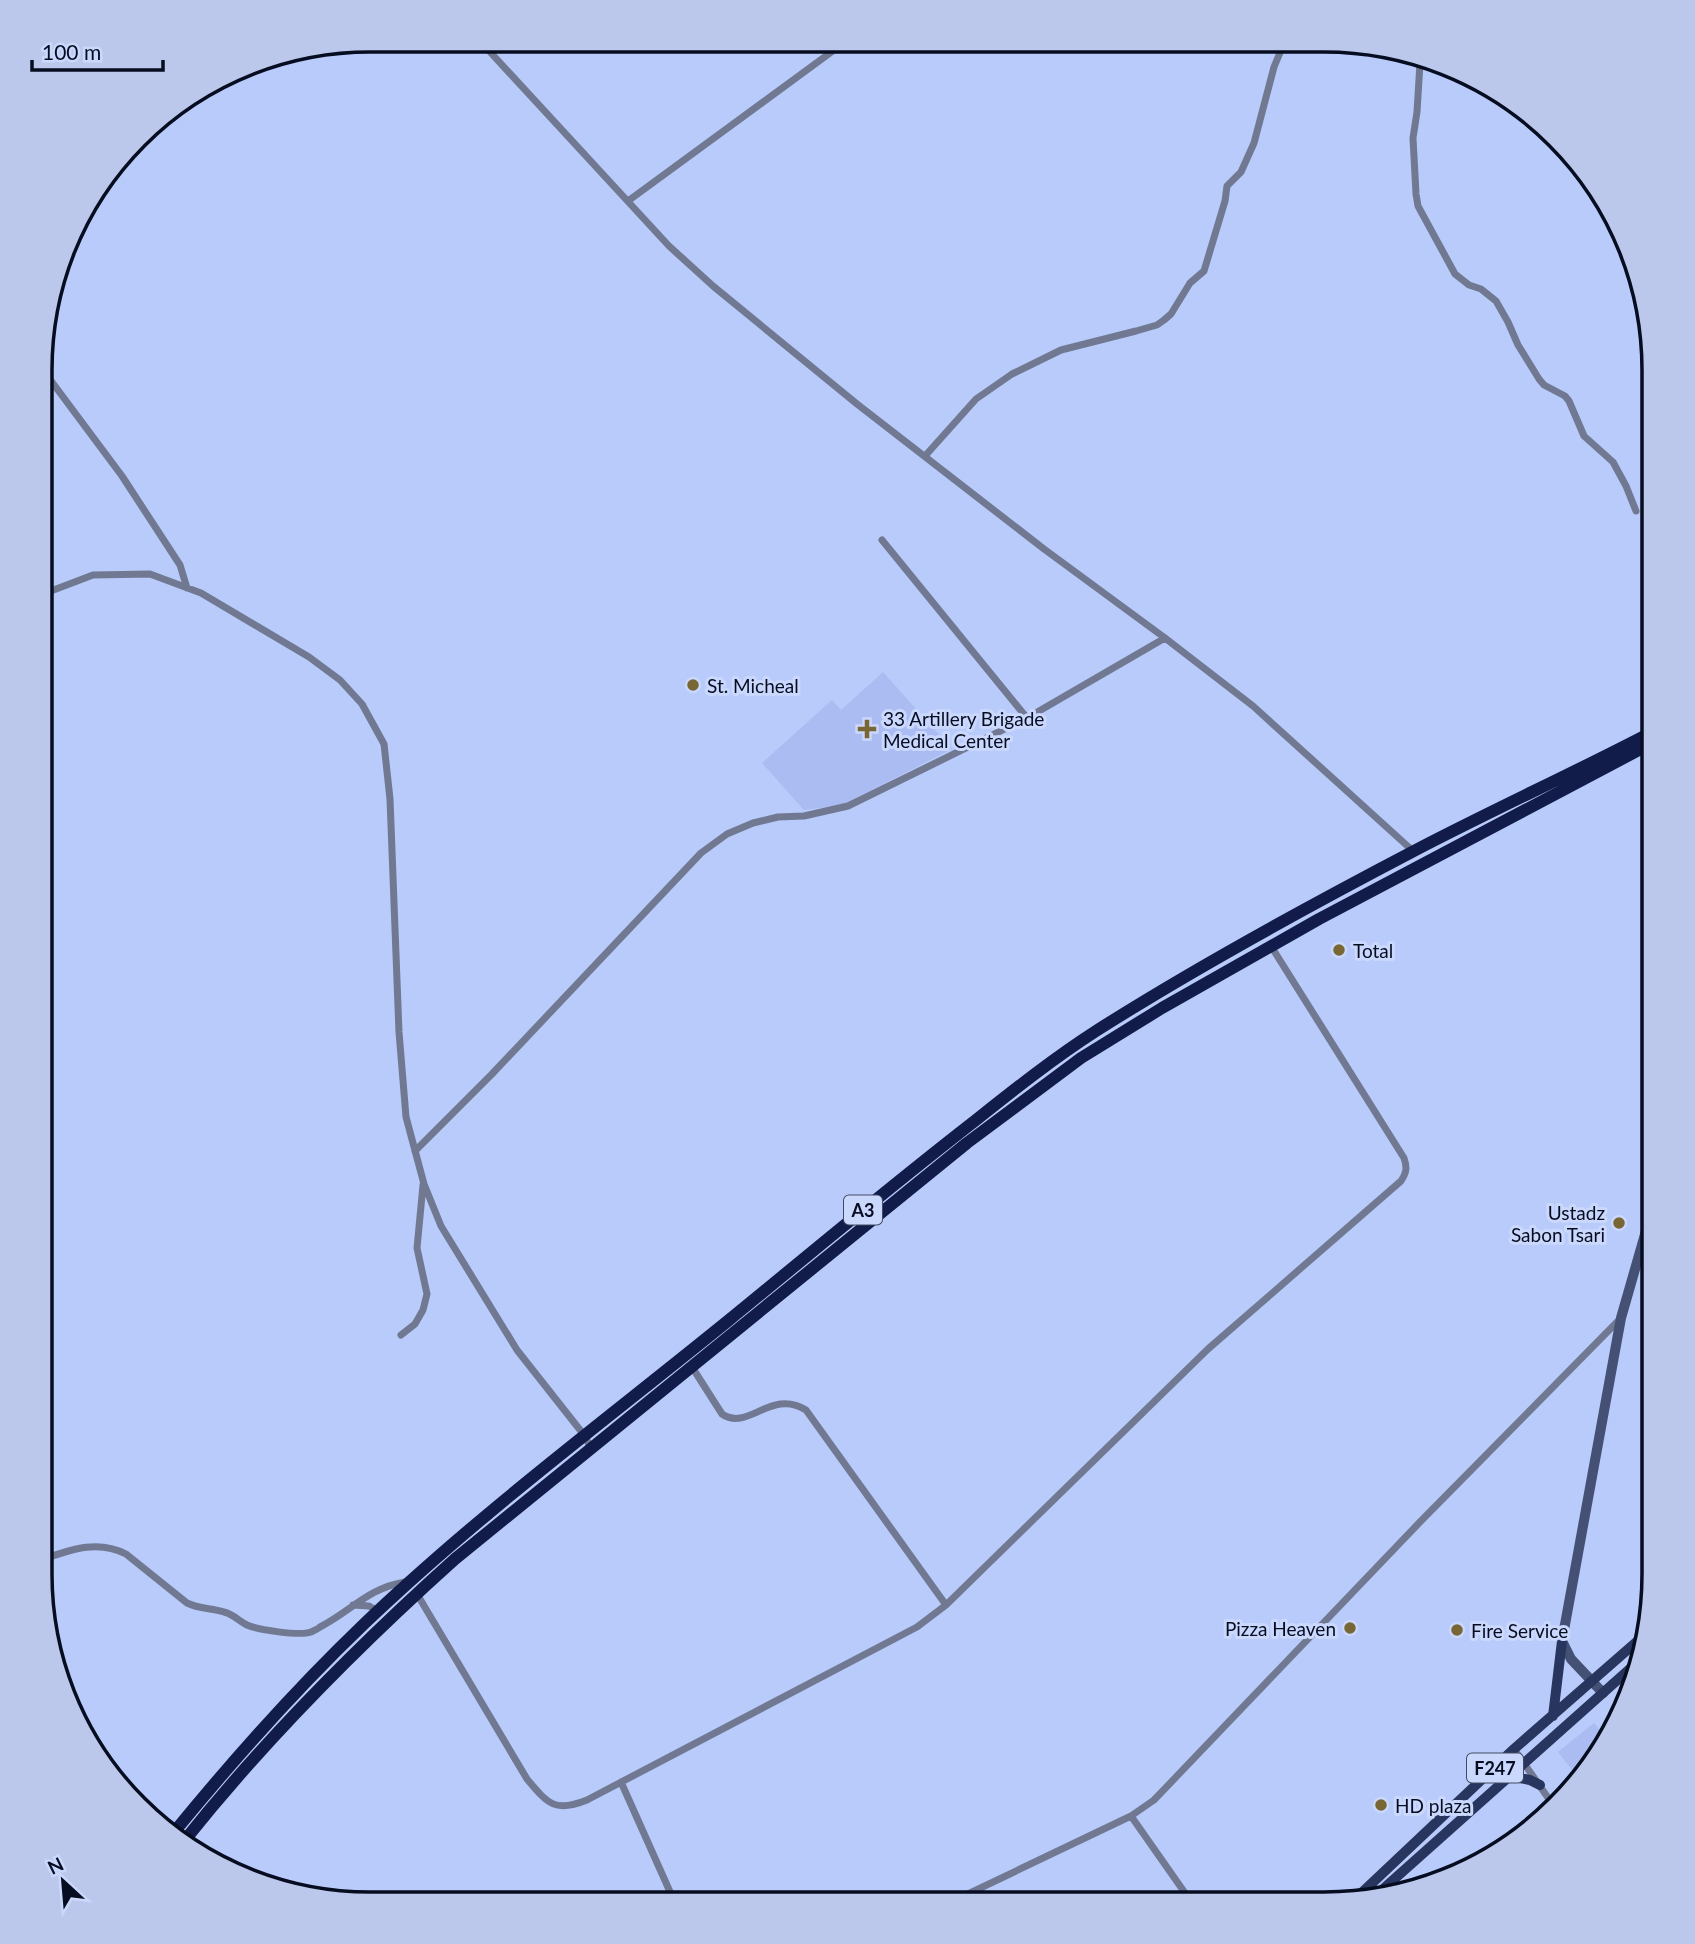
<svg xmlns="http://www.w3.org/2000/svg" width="1695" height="1944" viewBox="0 0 1695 1944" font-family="Lato,sans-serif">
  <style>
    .built { fill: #aabcf1 }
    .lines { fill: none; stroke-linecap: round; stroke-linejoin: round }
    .street { stroke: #707991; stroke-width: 7 }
    .secondary { stroke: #455174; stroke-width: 10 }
    .primary { stroke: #28355e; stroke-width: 10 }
    .highway { stroke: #111c4a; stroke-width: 12 }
    .poi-dot { fill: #786634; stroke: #cbd8fd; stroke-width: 2.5 }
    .labels { text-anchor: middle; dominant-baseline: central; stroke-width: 6; stroke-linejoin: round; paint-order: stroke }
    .shield { fill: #cbd8fd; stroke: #424a63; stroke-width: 2 }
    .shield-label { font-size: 18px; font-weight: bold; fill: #070d21 }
    .poi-label { font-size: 19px; fill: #070d21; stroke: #cbd8fd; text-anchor: start }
    .rim { fill: none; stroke: #070d21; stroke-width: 3.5 }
  </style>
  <rect width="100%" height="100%" fill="#b9cbfb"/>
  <!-- built -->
  <path class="built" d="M883 672 952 749 842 805 804 810 762 763 832 700 841 710Z
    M1594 1723 1609 1740 1576 1775 1558 1752Z"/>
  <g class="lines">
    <!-- street -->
    <path class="street" d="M480 41 669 246 713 286 857 404 1044 549 1165 638 1253 706 1413 851
      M486 47 498 41
      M1420 63 1417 112 1413 138 1416 194 1418 206 1455 274 1469 285 1481 289 1496 301 1508 322 1518 345 1539 379 1544 385 1565 396 1569 401 1584 436 1613 462 1626 486 1636 511
      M1450 74C1468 86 1487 94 1508 96
      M628 201 845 42
      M43 370 122 476 180 565 187 588
      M925 456 976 399 1012 374 1061 350 1136 331 1157 325 1164 320 1171 314 1190 283 1204 271 1225 201 1227 186 1241 172 1254 143 1274 67 1284 43
      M882 540 1027 718
      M43 594 93 575 150 574 201 593 309 657 340 680 362 704 384 744 390 799 399 1032 406 1117 424 1184 441 1226 517 1350 584 1435 591 1448
      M415 1151 492 1074 701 853 727 834 753 823 778 817 804 816 848 806 1027 718 1165 638
      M401 1335 415 1324 423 1310 427 1294 417 1248 423 1185
      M692 1367 722 1414C748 1432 771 1388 806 1410L946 1605
      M41 1560C70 1550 97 1539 126 1554L187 1603C199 1609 211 1608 224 1612 233 1614 239 1621 247 1625 258 1630 299 1636 311 1632 311 1632 320 1628 320 1627 350 1612 368 1588 405 1582
      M417 1594 527 1779C548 1804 555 1813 587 1800L917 1627 946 1605 1208 1349 1401 1181C1407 1172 1407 1167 1404 1158L1271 946
      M353 1605 369 1606 378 1611
      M1514 1749 1551 1802
      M621 1782 675 1903
      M1131 1816 1192 1903
      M949 1903 1131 1816 1154 1800 1418 1524 1620 1319"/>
    <!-- secondary -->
    <path class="secondary" d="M1603 1693 1571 1659 1562 1641 1621 1318 1654 1203"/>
    <!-- primary -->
    <path class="primary" d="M1553 1716 1562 1641
      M1508 1776 1530 1780 1540 1785
      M1373 1898 1632 1667
      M1352 1902 1514 1749 1641 1638"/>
    <!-- highway -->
    <path class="highway" d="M175 1831C234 1759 296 1689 364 1624 478 1515 606 1420 729 1320 811 1253 892 1185 976 1120 1015 1089 1054 1058 1096 1031 1198 966 1305 908 1412 852 1492 810 1574 773 1654 731
      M185 1840C267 1737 357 1647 455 1559L967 1143 1081 1058 1162 1008 1319 919 1654 742"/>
  </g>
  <!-- markers -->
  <g class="poi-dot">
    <circle cx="693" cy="685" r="7"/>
    <path d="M863.5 718.5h7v7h7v7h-7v7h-7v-7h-7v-7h7z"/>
    <circle cx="1339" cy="950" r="7"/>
    <circle cx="1619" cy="1223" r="7"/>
    <circle cx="1350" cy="1628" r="7"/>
    <circle cx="1457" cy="1630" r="7"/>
    <circle cx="1381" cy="1805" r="7"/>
  </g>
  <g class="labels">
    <!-- shield labels -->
    <g class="shield">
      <rect x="844" y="1195.5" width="38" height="29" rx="5"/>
      <rect x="1467" y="1753.5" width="56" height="29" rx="5"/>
    </g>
    <g class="shield-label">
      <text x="863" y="1210">A3</text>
      <text x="1495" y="1768">F247</text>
    </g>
    <!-- poi labels -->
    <g class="poi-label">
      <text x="707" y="685">St. Micheal</text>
      <text x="883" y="718">33 Artillery Brigade<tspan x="883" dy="22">Medical Center</tspan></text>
      <text x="1353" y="950">Total</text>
      <text x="1605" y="1212" text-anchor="end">Ustadz<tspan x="1605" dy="22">Sabon Tsari</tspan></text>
      <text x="1336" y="1628" text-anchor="end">Pizza Heaven</text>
      <text x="1471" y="1630">Fire Service</text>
      <text x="1395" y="1805">HD plaza</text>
    </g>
  </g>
  <!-- crop -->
  <path d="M0 0H1695V1944H0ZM370 52H1324A318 318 0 0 1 1642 370V1574A318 318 0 0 1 1324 1892H370A318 318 0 0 1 52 1574V370A318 318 0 0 1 370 52Z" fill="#bbc8eb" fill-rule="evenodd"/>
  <path class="rim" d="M370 52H1324A318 318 0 0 1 1642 370V1574A318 318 0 0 1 1324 1892H370A318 318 0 0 1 52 1574V370A318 318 0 0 1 370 52Z"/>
  <!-- north arrow -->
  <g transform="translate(63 1881) rotate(334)" stroke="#cbd8fd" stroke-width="5" paint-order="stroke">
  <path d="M0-5L12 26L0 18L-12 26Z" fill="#070d21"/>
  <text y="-10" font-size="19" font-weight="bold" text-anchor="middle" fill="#070d21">N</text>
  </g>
  <!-- scale -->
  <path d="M32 60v10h131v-10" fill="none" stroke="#070d21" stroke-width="3.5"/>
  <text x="42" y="60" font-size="21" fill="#070d21" stroke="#cbd8fd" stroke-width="5" paint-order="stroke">100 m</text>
</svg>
